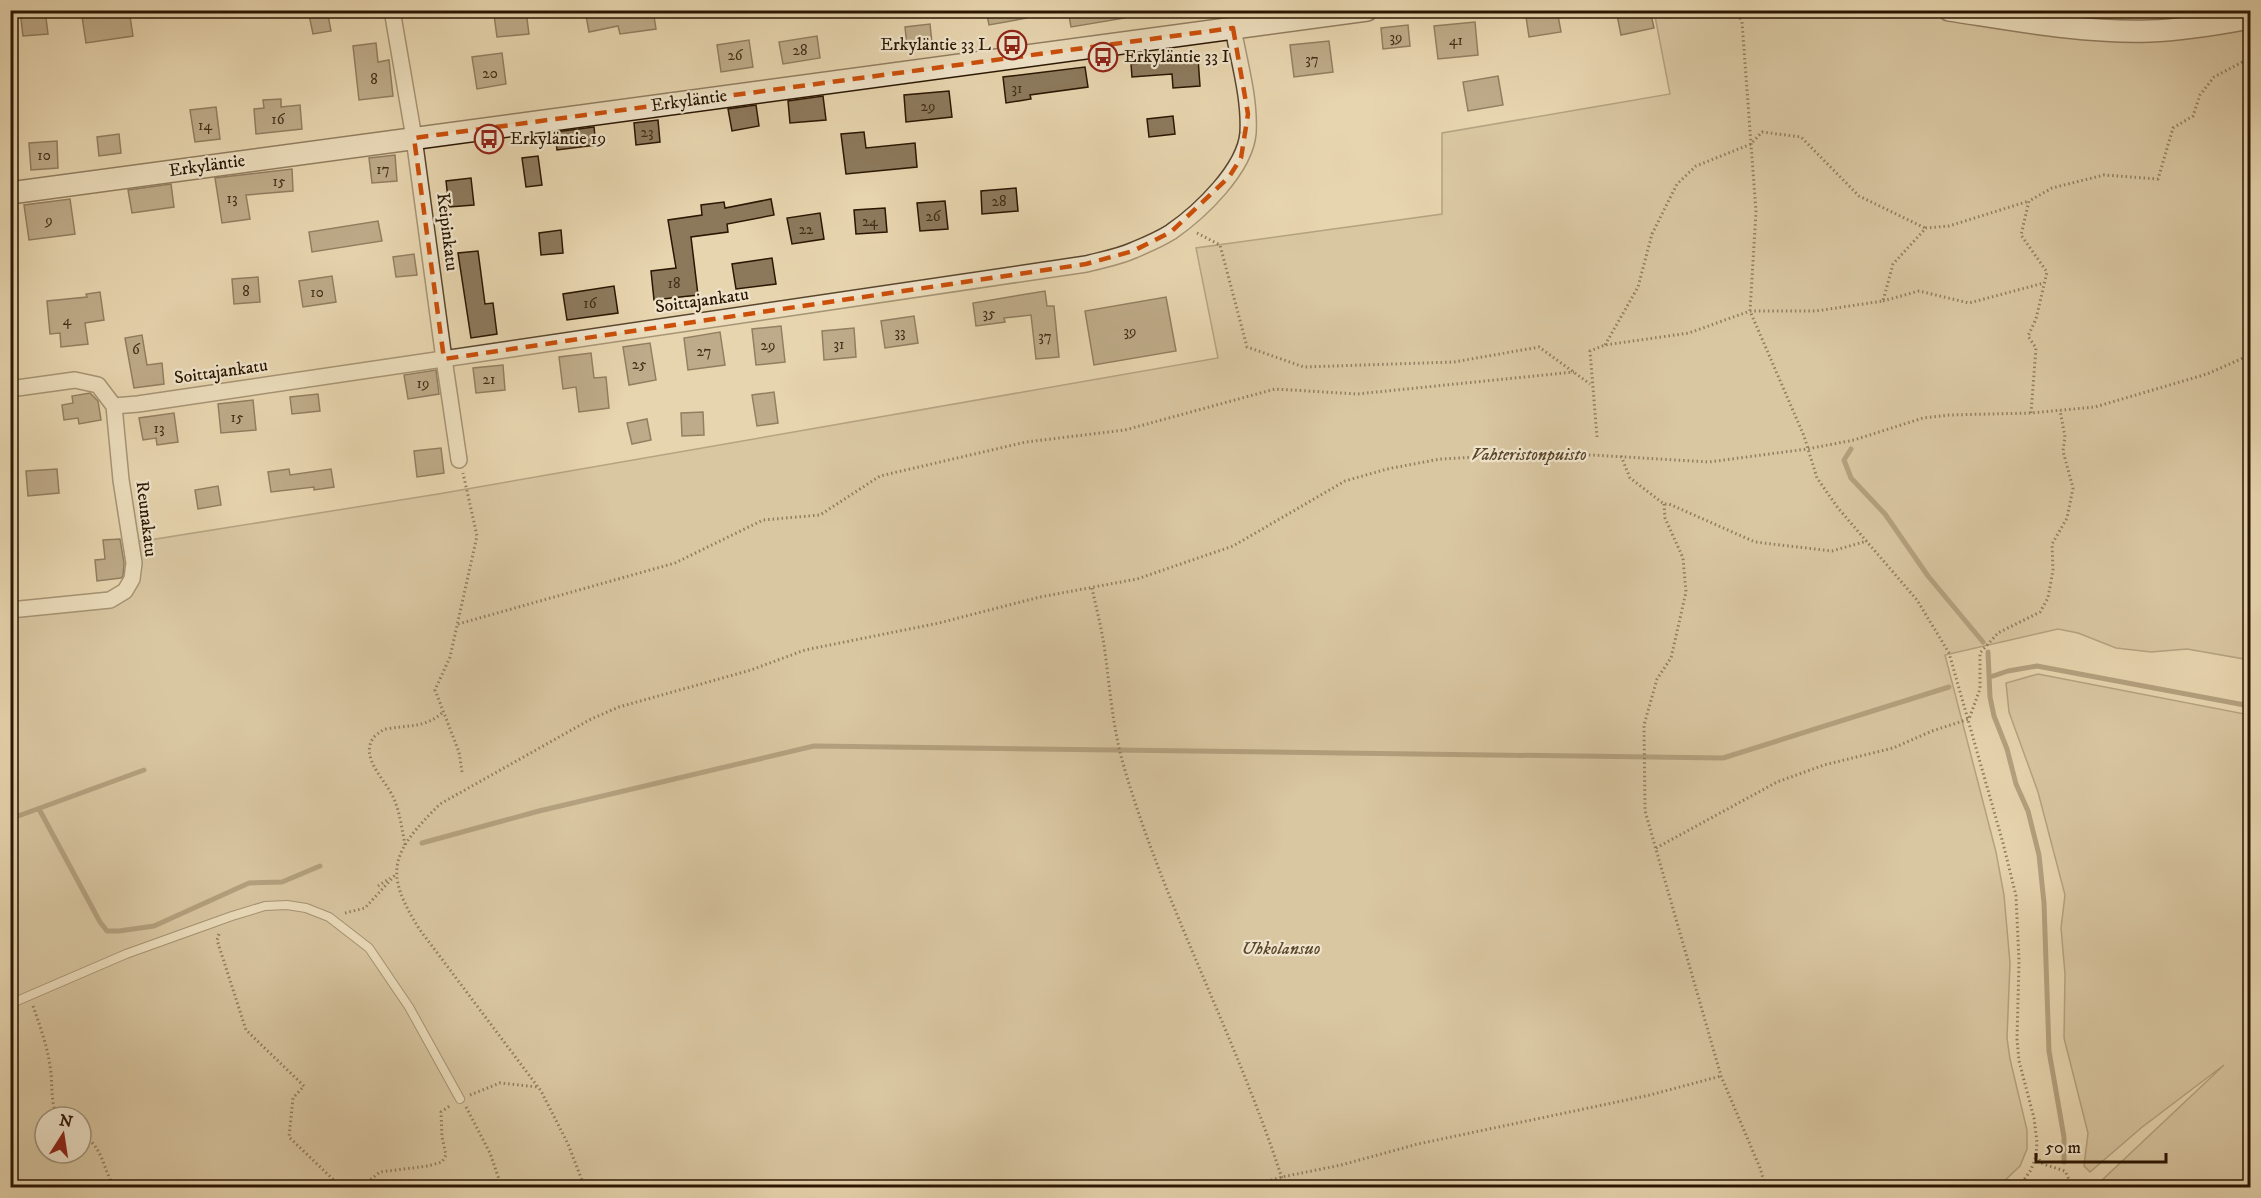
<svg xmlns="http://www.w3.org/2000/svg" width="2261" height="1198" viewBox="0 0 2261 1198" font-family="'IM FELL DW Pica',serif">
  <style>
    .green { fill: #c7b592; stroke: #78664a; stroke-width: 1.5; fill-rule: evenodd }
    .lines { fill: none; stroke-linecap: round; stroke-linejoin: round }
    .stream { stroke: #756246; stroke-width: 5 }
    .building { fill: #8c795c; stroke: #2a1602; stroke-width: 1.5 }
    .lane-casing { stroke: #59462d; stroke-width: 10 }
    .street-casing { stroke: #59462d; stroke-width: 18 }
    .secondary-casing { stroke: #2a1602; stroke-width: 24 }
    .path { stroke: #2a1602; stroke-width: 3; stroke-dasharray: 1.5 3; stroke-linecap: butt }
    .lane { stroke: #efe4cb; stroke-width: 8 }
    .street { stroke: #efe4cb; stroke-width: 15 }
    .secondary { stroke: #efe4cb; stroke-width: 21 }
    .marked { fill: none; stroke: #cc4f0a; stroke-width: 4.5; stroke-dasharray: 12 8; stroke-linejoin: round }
    .labels { text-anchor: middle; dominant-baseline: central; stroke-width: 4.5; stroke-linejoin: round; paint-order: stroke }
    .number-label { font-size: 15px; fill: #422f18 }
    .poi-label { font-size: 18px; fill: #2a1602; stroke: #efe4cb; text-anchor: start }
    .street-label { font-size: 18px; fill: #2a1602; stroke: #efe4cb }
    .park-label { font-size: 18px; font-style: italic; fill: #59462d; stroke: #efe4cb }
  </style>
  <rect width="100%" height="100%" fill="#e7d5af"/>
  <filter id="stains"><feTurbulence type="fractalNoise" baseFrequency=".00333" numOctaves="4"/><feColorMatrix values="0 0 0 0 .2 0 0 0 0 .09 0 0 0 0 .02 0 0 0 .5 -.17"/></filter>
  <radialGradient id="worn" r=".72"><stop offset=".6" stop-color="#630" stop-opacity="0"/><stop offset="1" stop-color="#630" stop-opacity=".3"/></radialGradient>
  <!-- green -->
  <path class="green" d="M1949 10 2050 25 2250 24V660L2187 649 2151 652 2116 648 2078 633 2058 629 1945 655 1996 852 2004 895 2010 963 2007 1038 2010 1059 2027 1130V1149L2020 1166 1998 1187 11 1188V610L125 591 131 543 438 494 1218 358 1196 248 1442 214V133L1670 94 1654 11ZM45 1117H81V1153H45Z
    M2038 674 2250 715V1187H2053L2059 1184 2101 1181 2224 1065 2141 1128 2090 1172 2084 1166 2088 1133 2064 1038 2065 974 2061 928 2065 895 2038 792 2009 712 2006 683Z"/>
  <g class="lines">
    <!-- stream -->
    <path class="stream" d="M1851 449 1844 460 1851 478 1885 514 1928 576 1983 642
      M1988 652 1990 697 1994 716 2007 749 2016 784 2028 811 2039 855 2044 903 2049 1051 2064 1137V1162
      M1990 677 2008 671 2037 666 2250 706
      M39 809 100 922 107 931H119L154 926 249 883 282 882 320 866
      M10 819 144 770
      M422 843 539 811 814 746 1723 758 1949 687
      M2057 1188 2059 1184"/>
  </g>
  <!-- building -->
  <path class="building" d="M20 10H45L48 34 23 36Z
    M81 10H129L133 36 86 43Z
    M308 10H327L331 31 313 34Z
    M585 10H653L656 29 620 34 618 26 589 32Z
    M986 10H1026L1027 18 989 25Z
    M1068 10H1124L1125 18 1071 27Z
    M1525 10H1557L1561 32 1529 37Z
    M1616 10H1650L1654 28 1621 35Z
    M526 11 529 34 497 37 494 15Z
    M1475 22 1478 55 1438 59 1434 26Z
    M930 24 932 43 907 46 905 27Z
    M1408 25 1410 46 1383 49 1381 28Z
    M817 36 820 58 783 64 779 42Z
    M749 40 753 67 721 72 717 45Z
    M1329 41 1333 72 1294 77 1290 45Z
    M376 43 378 62 389 60 393 96 359 100 353 46Z
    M502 53 506 84 477 89 472 57Z
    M1167 58V61L1198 58 1200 86 1173 88 1172 74 1132 77 1131 64 1145 63V60Z
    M1085 67 1088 87 1030 95 1031 99 1006 103 1003 77Z
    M1498 76 1503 105 1468 111 1463 82Z
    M949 91 952 117 906 122 904 95Z
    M823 96 826 120 790 123 788 101Z
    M281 99V107L300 105 302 129 256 134 254 109 264 108 263 100Z
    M756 105 759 126 732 131 728 109Z
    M216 107 220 139 195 142 190 110Z
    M1173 116 1175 134 1149 137 1147 119Z
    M658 120 660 142 636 145 634 123Z
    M594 127 596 145 557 150 555 132Z
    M864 132 866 148 915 143 917 167 846 174 841 134Z
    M119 134 121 153 99 156 97 137Z
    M57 141 58 168 31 170 29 143Z
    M395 155 397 181 372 183 369 158Z
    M538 156 542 185 526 187 522 158Z
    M292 169 293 191 246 195 250 219 222 223 215 178Z
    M471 178 474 205 449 207 446 181Z
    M171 184 174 207 132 213 128 190Z
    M1016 188 1018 211 982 214 981 191Z
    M70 199 75 234 29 240 24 205Z
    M771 199 774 215 727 224 728 232 691 237 698 295 654 300 651 271 676 268 668 220 702 215 701 205 724 202 725 208Z
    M945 201 948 229 920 231 917 203Z
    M885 208 887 232 856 234 854 210Z
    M820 213 824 239 792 244 787 218Z
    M378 221 382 241 312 252 309 232Z
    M561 230 563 253 541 255 539 233Z
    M478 251 485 304 493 303 497 334 471 338 458 253Z
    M414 254 417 275 396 277 393 257Z
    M772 258 776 284 736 289 732 264Z
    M332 276 336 302 303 307 299 281Z
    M258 277 260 302 234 304 232 279Z
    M614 286 618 313 567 320 563 294Z
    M1045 291 1047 306H1054L1059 357 1036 359 1031 315 1004 318 1005 322 976 326 973 303Z
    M100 292 104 320 85 323 88 344 61 347 60 333 50 334 47 301 87 297 86 294Z
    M1166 297 1176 351 1094 365 1085 311Z
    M914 316 918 343 885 348 881 321Z
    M781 326 785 362 756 365 752 329Z
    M854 328 856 357 824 360 822 331Z
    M720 332 725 365 688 370 684 338Z
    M142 335 147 365 162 363 164 384 134 388 125 338Z
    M650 343 656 380 629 385 623 347Z
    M591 353 594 378 606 377 609 408 579 412 576 387 563 389 559 357Z
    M503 365 505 390 476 393 473 368Z
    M436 370 439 394 408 399 404 375Z
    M774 392 778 423 757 426 752 395Z
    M90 393 98 401 101 420 79 424 78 418 64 420 62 405 73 403 72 396Z
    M318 394 320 411 292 414 290 397Z
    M253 400 256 430 221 433 218 404Z
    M703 412 704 435 682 436 681 413Z
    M174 413 178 442 157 445 156 438 143 440 139 418Z
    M647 419 651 440 632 444 627 423Z
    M441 448 444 473 417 477 414 451Z
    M57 469 59 493 28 496 26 471Z
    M289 469 290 475 331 469 334 487 314 490V487L271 492 268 472Z
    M218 486 221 505 198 509 195 490Z
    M120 539 124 563 123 576 121 578 97 581 95 560 105 559 103 540Z"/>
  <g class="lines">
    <!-- lane casing -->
    <g class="lane-casing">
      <path id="lane" d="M10 1004 126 954 232 916 265 906 287 905 306 908 329 917 369 948 409 1007 460 1099"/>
    </g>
    <!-- street casing -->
    <g class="street-casing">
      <path id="street" d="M392 10 414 138 444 359 459 460
        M10 389 75 380 98 385 114 406 138 404 1086 264C1101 260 1119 257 1134 250 1146 245 1160 239 1171 232 1200 212 1245 169 1248 133 1250 98 1239 62 1233 28
        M10 610 110 600 125 591 132 579 134 563 121 480 114 406"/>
    </g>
    <!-- secondary casing -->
    <g class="secondary-casing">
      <path id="secondary" d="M1949 10C2015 20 2083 33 2150 31 2184 30 2218 24 2250 18
        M10 193 1367 10"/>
    </g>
    <!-- path -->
    <path class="path" d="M1736 10 1742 22 1756 212 1750 311 1804 436 1817 478 1838 508 1917 600 1949 653 2003 843 2016 896 2019 961 2017 1039 2019 1061 2034 1118 2037 1142 2036 1156 2031 1170 2023 1181 2015 1188
      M1197 233 1220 245 1247 347 1304 367 1454 362 1539 347 1590 384
      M1883 301 1919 291 1969 303 2044 283
      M1605 345 1638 287 1652 234 1677 184 1696 166 1751 144 1762 132 1801 137 1859 196 1925 228
      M2031 413 2036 348 2028 336 2036 319 2047 272 2021 235 2029 201 2052 188 2104 175 2158 179 2173 128 2193 116 2200 95 2214 77 2250 58
      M1597 437 1590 351 1605 345 1689 333 1750 311H1816L1883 301 1893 264 1926 228 1949 226 2029 201
      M1621 456 1630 478 1664 504H1669L1755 542 1832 551 1867 541
      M1664 504 1665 518 1683 558 1686 592 1671 658 1657 679 1644 725 1645 811 1721 1076 1760 1168 1766 1188
      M1092 588C1096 607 1101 626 1104 645 1110 687 1112 726 1124 767 1166 911 1240 1044 1285 1188
      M458 624 675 563 763 520 820 515 880 476 1026 442 1125 430 1275 389 1357 394 1574 372
      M462 772 459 752 435 690 450 657 477 536 463 473
      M405 845C402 829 400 813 394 799 387 781 357 756 375 736 379 733 382 730 386 729 408 725 426 728 443 712
      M1656 848 1777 782 1824 765 1893 748 1932 731 1969 719 1980 689V653L1998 633 2040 612 2048 598 2053 570 2052 544 2067 518 2073 488 2063 451 2065 437 2060 410
      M378 886 390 878
      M345 913 365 908 396 874
      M219 934 217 940 246 1030 304 1086 293 1098 289 1137 342 1188
      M33 1006C40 1026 47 1045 50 1066 53 1083 50 1100 57 1117
      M470 1095 500 1083 538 1087
      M466 1107 490 1153 502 1188
      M81 1135C103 1144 103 1171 115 1188
      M2036 1156 2043 1164 2065 1171 2073 1188
      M360 1188 380 1172 428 1166 442 1162 446 1155 442 1137 441 1112 451 1105
      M585 1188 568 1144 541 1091 420 930C382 871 392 852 440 804L591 719 619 707 751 670 805 650 939 623 1040 597 1137 579 1233 546 1345 481 1387 469 1440 459 1496 456 1592 455 1709 462 1807 449 1854 440 1923 418 1949 415 2031 413 2095 407 2207 374 2250 355
      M1245 1188 1282 1177 1341 1165 1418 1144 1650 1095 1721 1076
      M2243 1188 2250 1177"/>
    <!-- lane -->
    <use href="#lane" class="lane"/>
    <!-- street -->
    <use href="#street" class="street"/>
    <!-- secondary -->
    <use href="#secondary" class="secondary"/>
  </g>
  <!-- marked area -->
  <path d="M0 0H2261V1198H0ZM1233 28 1248 114 1241 158 1229 177 1171 232 1133 251 1086 264 444 359 414 138Z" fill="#e7d5af" fill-opacity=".55" fill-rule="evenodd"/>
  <path class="marked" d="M1233 28 1248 114 1241 158 1229 177 1171 232 1133 251 1086 264 444 359 414 138Z"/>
  <!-- icons -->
  <defs>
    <g id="bus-ring" transform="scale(1.5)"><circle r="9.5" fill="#efe4cb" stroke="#8f2418" stroke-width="1.5"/><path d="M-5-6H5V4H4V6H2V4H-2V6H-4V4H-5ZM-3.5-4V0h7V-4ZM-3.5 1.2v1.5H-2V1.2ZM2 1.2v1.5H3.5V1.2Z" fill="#8f2418"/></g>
  </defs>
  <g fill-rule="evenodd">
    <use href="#bus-ring" x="1012" y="45"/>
    <use href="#bus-ring" x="1103" y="57"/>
    <use href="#bus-ring" x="489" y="139"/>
  </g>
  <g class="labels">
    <!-- number labels -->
    <g class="number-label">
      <text x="1396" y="37">39</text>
      <text x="1456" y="40">41</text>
      <text x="800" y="50">28</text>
      <text x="735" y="55">26</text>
      <text x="1312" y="59">37</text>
      <text x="490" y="73">20</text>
      <text x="374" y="79">8</text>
      <text x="1017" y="88">31</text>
      <text x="928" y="106">29</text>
      <text x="278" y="119">16</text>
      <text x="205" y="125">14</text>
      <text x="647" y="132">23</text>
      <text x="44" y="155">10</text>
      <text x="383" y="169">17</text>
      <text x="279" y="181">15</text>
      <text x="232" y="198">13</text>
      <text x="999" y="201">28</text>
      <text x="933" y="216">26</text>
      <text x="49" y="220">9</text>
      <text x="870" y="221">24</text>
      <text x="806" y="229">22</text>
      <text x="674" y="283">18</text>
      <text x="246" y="291">8</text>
      <text x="317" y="292">10</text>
      <text x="590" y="303">16</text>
      <text x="989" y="313">35</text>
      <text x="67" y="320">4</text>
      <text x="1130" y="331">39</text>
      <text x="900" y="332">33</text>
      <text x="1045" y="336">37</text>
      <text x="839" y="344">31</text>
      <text x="768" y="345">29</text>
      <text x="136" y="349">6</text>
      <text x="704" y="351">27</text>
      <text x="639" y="364">25</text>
      <text x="489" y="379">21</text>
      <text x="423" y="383">19</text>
      <text x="237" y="417">15</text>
      <text x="159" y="428">13</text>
    </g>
    <!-- poi labels -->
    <g class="poi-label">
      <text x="991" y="45" text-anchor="end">Erkyläntie 33 L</text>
      <text x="1124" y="57">Erkyläntie 33 I</text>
      <text x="510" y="139">Erkyläntie 19</text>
    </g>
    <!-- street labels -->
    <g class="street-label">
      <text transform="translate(689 101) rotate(-8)">Erkyläntie</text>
      <text transform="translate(207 166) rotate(-8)">Erkyläntie</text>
      <text transform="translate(447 232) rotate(83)">Keipinkatu</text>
      <text transform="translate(702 301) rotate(-8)">Soittajankatu</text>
      <text transform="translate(221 372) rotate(-8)">Soittajankatu</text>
      <text transform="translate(146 519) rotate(83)">Reunakatu</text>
    </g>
    <!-- park labels -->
    <g class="park-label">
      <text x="1529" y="455">Vahteristonpuisto</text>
      <text x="1281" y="949">Uhkolansuo</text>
    </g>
  </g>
  <!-- margin -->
  <rect width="2261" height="1198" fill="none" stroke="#e7d5af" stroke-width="36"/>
  <rect x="12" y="12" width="2237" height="1174" fill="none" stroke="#2a1602" stroke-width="3"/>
  <rect x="18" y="18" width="2225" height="1162" fill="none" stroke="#2a1602" stroke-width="1.5"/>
  <!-- north arrow -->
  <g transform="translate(63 1135) rotate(12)"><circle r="28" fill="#efe4cb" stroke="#a0927b" stroke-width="1.5"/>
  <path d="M0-4.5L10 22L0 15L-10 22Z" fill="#8f2418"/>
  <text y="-9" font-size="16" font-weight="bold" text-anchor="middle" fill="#2a1602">N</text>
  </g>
  <!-- scale -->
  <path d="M2036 1153v9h130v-9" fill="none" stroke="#2a1602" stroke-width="3"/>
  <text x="2045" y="1153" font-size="18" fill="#2a1602" stroke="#efe4cb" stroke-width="4.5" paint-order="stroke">50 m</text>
  <rect width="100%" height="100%" filter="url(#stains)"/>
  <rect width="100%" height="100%" fill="url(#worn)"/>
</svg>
